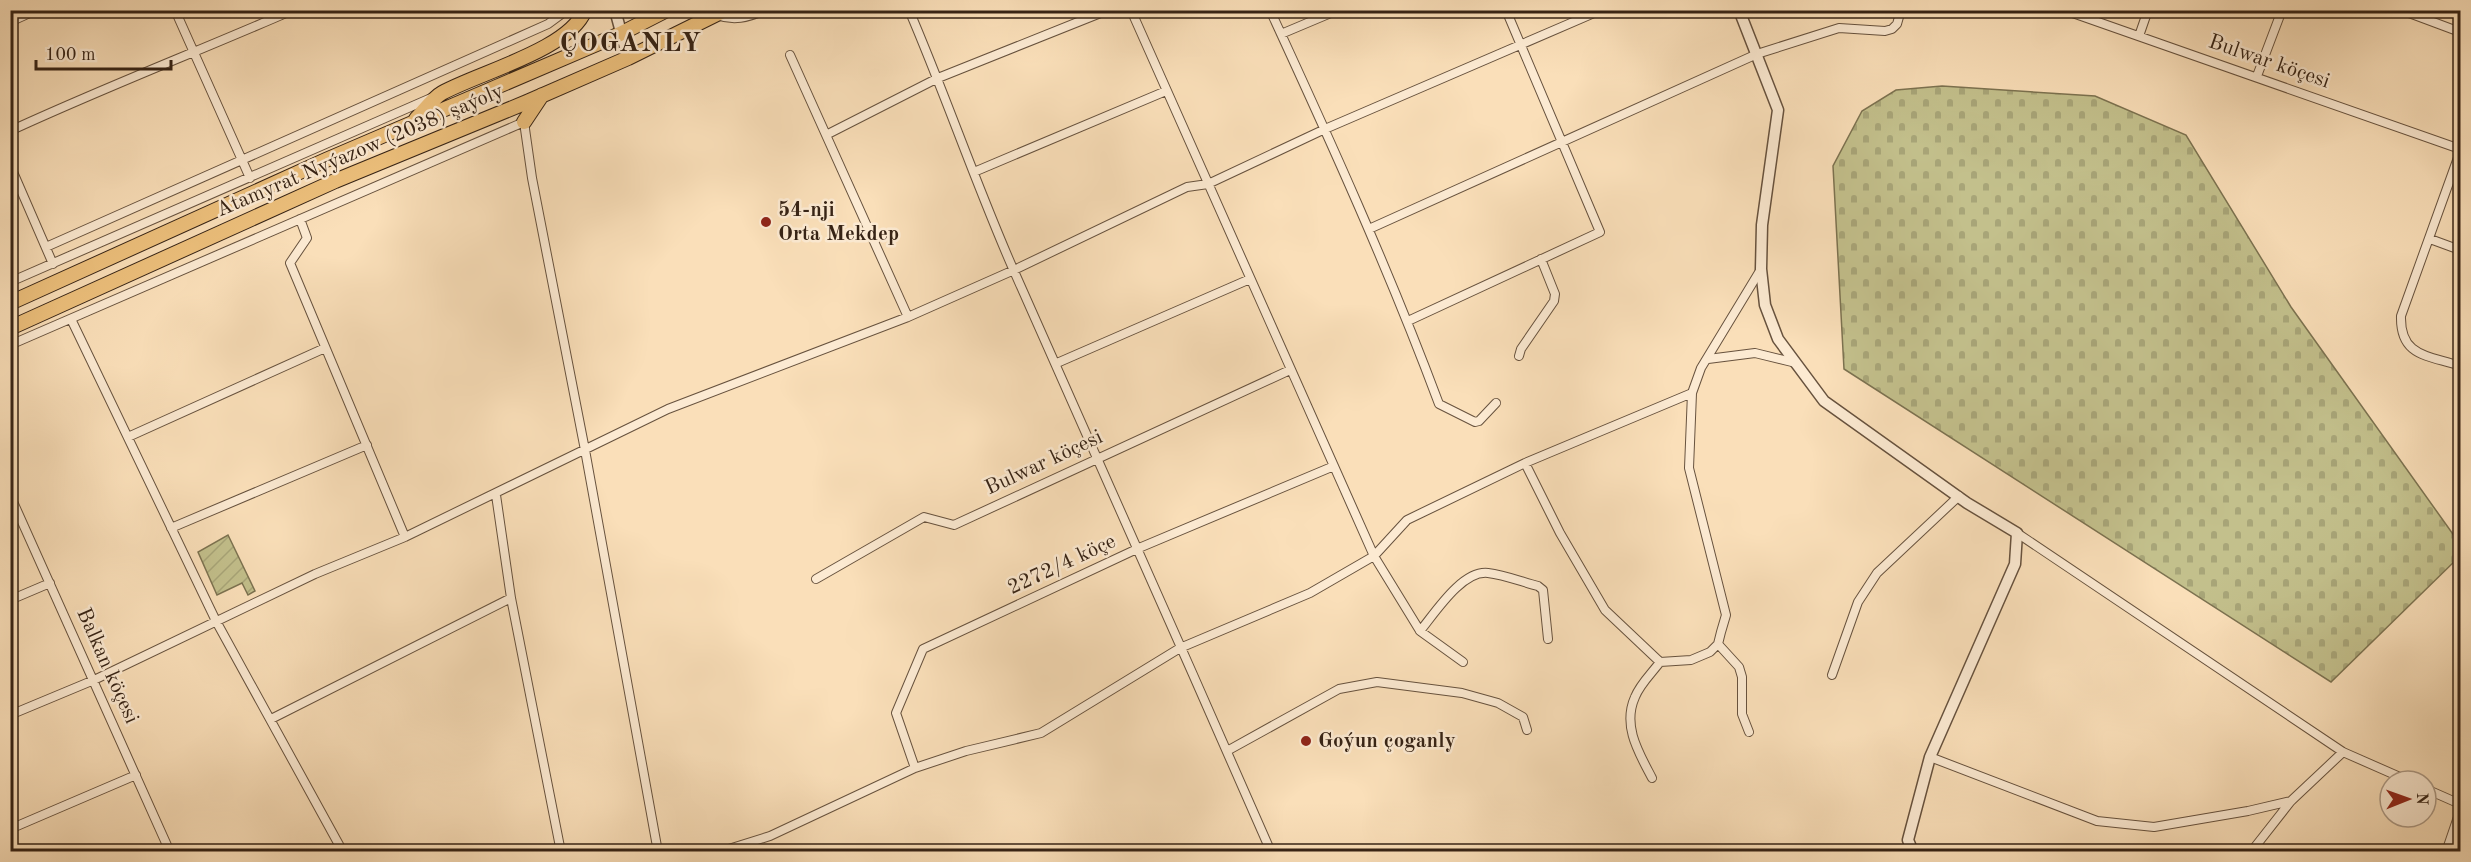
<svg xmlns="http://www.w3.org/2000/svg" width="2471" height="862" viewBox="0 0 2471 862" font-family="'Old Standard TT',serif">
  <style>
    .cemetery { fill: url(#cemetery-stones); stroke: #7c7250; stroke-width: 1.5 }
    .garden { fill: url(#garden-furrows); stroke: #7c7250; stroke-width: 1.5 }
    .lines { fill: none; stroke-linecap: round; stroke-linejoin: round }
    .minor-casing { stroke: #67523e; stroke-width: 10 }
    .tertiary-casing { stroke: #67523e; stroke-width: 13 }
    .primary-casing { stroke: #362315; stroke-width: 16 }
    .minor { stroke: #fcead2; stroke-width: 8 }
    .tertiary { stroke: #fcead2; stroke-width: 10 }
    .primary { stroke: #edc07c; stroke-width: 14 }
    .poi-dot { fill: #8f2418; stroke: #fcead2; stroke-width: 2 }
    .labels { text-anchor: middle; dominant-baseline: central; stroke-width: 5; stroke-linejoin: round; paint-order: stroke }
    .street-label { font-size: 21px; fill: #362315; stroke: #fcead2 }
    .poi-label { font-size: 21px; font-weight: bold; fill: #362315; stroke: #fcead2; text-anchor: start }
    .district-label { font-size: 27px; font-weight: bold; letter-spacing: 1.5px; fill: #362315; stroke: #fcead2 }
  </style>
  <defs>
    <pattern id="cemetery-stones" width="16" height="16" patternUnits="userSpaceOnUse" patternTransform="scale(1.5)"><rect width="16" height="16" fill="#c3c08c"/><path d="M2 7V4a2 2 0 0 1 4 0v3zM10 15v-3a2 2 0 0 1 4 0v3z" fill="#a8a578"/></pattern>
    <pattern id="garden-furrows" width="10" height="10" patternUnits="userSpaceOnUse" patternTransform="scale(1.5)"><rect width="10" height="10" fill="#c3c08c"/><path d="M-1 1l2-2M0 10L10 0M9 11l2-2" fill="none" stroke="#a8a578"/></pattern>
  </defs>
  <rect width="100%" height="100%" fill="#fadfb9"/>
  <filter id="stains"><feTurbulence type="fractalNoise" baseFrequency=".00333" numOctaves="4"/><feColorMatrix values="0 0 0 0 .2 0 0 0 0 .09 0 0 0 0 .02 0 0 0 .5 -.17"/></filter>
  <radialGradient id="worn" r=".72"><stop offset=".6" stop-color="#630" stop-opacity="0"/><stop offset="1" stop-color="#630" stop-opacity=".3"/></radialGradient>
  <!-- cemetery -->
  <path class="cemetery" d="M1942 86 2095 96 2186 135 2291 307 2460 544V556L2331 682 1844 369 1833 166 1862 111 1896 90Z"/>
  <!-- garden -->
  <path class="garden" d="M228 535 255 591 248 595 242 583 217 595 198 552Z"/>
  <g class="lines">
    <!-- minor casing -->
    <g class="minor-casing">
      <path id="minor" d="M175 10 250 178
        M909 10C946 96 976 185 1014 271 1100 464 1186 658 1271 852
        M1131 10 1374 556 1420 631 1463 662
        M1270 10C1330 140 1389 270 1439 404L1475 422 1479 421 1496 403
        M2064 10 2460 149
        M2401 10 2460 32
        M716 15C734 21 747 18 765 10
        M10 22 36 10
        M1281 34 1338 10
        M2139 36 2148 10
        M790 55 908 317
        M2257 76 2282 10
        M10 131C103 88 199 51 293 10
        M826 135 938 78 1108 10
        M2460 152 2401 316C2400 357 2428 355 2460 366
        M10 165 53 264
        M974 172 1166 91
        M300 219 307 238 290 263 405 537
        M1369 229 1757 54 1839 28 1885 31 1892 29 1897 24 1901 10
        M2430 239 2460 250
        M46 247 548 24 567 10
        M10 282 431 98
        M71 319 216 621 343 852
        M1408 321 1600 232 1506 10
        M10 345 524 122 532 178 585 450 658 852
        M1519 356 1521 349 1554 301 1555 294 1541 259
        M1708 359 1755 353 1796 363
        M1057 363 1250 279
        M128 437 325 348
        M1525 463 1560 533 1605 610 1660 662
        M10 495 170 852
        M496 495 511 598 561 852
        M171 528 367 445
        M2017 533 2343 752 2409 781
        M816 579 924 517 954 525 1290 370
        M10 600 50 583
        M1420 631C1435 613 1462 570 1488 573 1505 575 1522 582 1538 586L1543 590 1548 639
        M1718 644 1739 667 1742 677V714L1749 732
        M1832 675 1858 602 1877 573 1959 496
        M10 715 94 680 315 574 405 537 668 409 908 317 1014 270 1187 187 1208 184 1325 129 1601 10
        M271 719 511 598
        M1227 751 1339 689 1377 682 1462 693 1498 703 1523 717 1527 730
        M1930 757 2097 821 2154 827 2248 811 2291 801
        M915 768 896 713 923 649 1139 548 1334 466
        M1652 778C1639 753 1622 726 1635 697 1640 684 1652 673 1660 662L1691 660 1710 652 1718 644 1721 632 1726 615 1689 468 1692 393 1701 368 1761 269
        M2426 789 2460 804
        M10 829 136 775
        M719 852 770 836 915 768 966 751 1041 733 1180 648 1310 593 1374 556 1407 520 1525 463 1692 393
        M2251 852 2291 801 2343 752
        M2446 852 2460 811"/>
    </g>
    <!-- tertiary casing -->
    <g class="tertiary-casing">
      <path id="tertiary" d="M615 10 628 58
        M1739 10 1778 110 1762 225 1761 269 1765 305 1778 339 1824 401 1967 503 2017 533 2015 564 1930 757 1908 840 1913 852"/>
    </g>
    <!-- primary casing -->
    <g class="primary-casing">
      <path id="primary" d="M416 119C424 111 433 98 442 93 480 72 569 50 585 10
        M524 122 542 95
        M10 303 326 160 620 34 667 10
        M10 328 335 181 527 102 628 58 725 10"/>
    </g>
    <!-- minor -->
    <use href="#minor" class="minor"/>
    <!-- tertiary -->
    <use href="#tertiary" class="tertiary"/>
    <!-- primary -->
    <use href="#primary" class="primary"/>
  </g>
  <!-- markers -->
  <g class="poi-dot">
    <circle cx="766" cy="222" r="6"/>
    <circle cx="1306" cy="741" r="6"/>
  </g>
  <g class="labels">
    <!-- street labels -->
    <g class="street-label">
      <text transform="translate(2269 62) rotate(19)">Bulwar köçesi</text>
      <text transform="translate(360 151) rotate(-23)">Atamyrat Nyýazow (2038) şaýoly</text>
      <text transform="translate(1044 463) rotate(-25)">Bulwar köçesi</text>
      <text transform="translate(1062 565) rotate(-25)">2272/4 köçe</text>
      <text transform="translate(107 666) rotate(66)">Balkan köçesi</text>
    </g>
    <!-- poi labels -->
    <g class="poi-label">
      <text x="778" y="210">54-nji<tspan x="778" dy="24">Orta Mekdep</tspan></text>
      <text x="1318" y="741">Goýun çoganly</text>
    </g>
    <!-- district labels -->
    <g class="district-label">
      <text x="631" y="43">ÇOGANLY</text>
    </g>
  </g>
  <!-- margin -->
  <rect width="2471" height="862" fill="none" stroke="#fadfb9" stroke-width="36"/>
  <rect x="12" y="12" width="2447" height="838" fill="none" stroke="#362315" stroke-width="3"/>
  <rect x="18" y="18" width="2435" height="826" fill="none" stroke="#362315" stroke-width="1.5"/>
  <!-- north arrow -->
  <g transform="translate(2408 799) rotate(89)"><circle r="28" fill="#fcead2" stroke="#ad9a86" stroke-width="1.5"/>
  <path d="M0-4.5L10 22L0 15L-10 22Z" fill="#8f2418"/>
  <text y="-9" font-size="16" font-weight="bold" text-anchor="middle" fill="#362315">N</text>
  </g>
  <!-- scale -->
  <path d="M36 60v9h135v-9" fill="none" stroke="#362315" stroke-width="3"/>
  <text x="45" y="60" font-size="18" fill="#362315" stroke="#fcead2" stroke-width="4.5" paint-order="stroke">100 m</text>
  <rect width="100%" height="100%" filter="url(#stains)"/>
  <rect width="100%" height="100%" fill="url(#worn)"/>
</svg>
